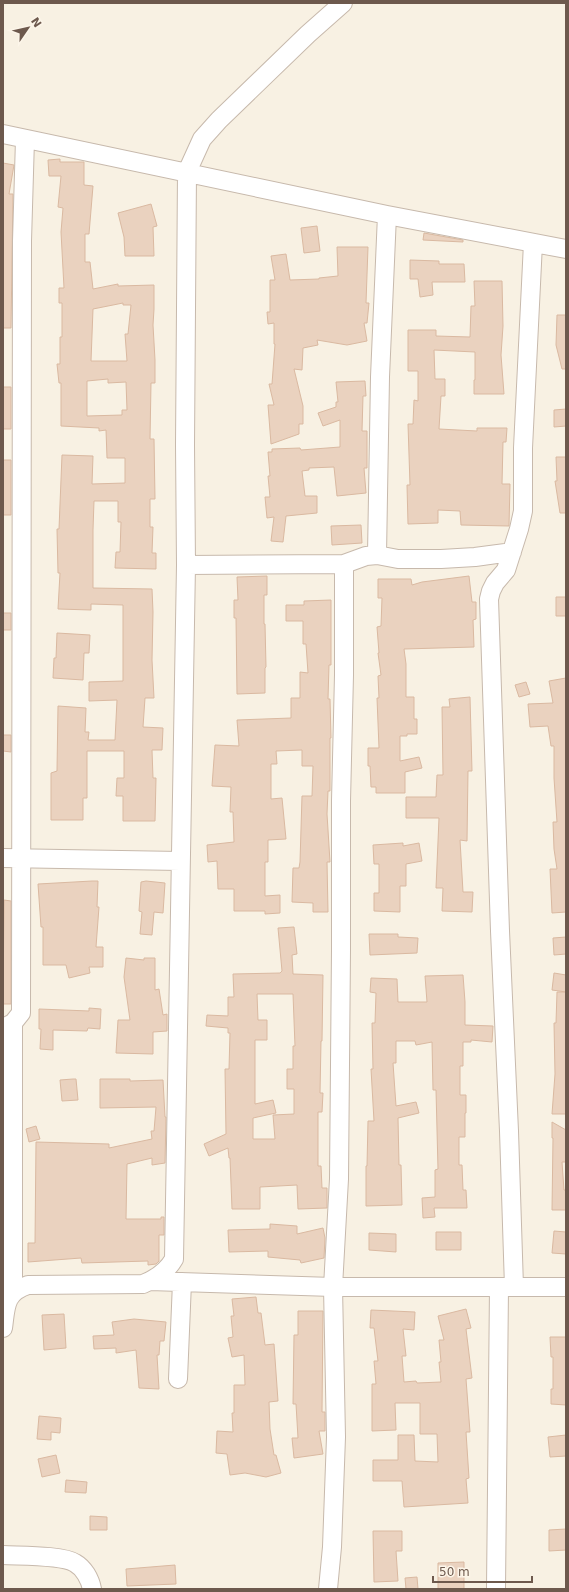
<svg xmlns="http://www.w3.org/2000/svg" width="569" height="1592" viewBox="0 0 569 1592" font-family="'DejaVu Sans',sans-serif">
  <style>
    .building { fill: #ead2bf; stroke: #dab9a1; fill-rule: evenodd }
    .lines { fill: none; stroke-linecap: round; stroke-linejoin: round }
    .minor-casing { stroke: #c7b9ac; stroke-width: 20 }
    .minor { stroke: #fff; stroke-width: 18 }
  </style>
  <rect width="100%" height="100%" fill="#f8f1e3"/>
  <!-- building -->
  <path class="building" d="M60 159V162H84V185L93 186 89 234H85V262H90L93 289 118 284V286L154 285V309L153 325 155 360V383H151L150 439H154L155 499H150V527H153L152 553H156V569L115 568 116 552H120L121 522H118V501H94L93 530V588L152 589 153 612 152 660 154 698H145L143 727 163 728 162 750H152L153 778H156L155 821H123V796H116L117 778H124V751H87V798H83V820H51V773L57 771 58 706 86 708 85 732H89L88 740H115L117 700 89 701V682L123 681V605L91 604V610L58 609 60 573H58L57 529H59L62 455 93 456 92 484 125 483V458H107L106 430 99 431V428L61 426V383H59L57 364H60V337H62V303H59V288H64L61 232 63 208 58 207 61 176H49L48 160ZM123 303V305H131L128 334H125L127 361H91L93 309ZM108 379V383L126 382 127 410H122V415L87 416V381Z
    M3 163 14 165 9 194H13L11 328H3Z
    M151 204 157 226 153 227 154 256H125L124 237 118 213Z
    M317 226 320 251 304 253 301 228Z
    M424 233 463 240V242L423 240Z
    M337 247H368L366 303H369L367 323H364L367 341 347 345 317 340 318 345 303 348 302 370 294 369 303 406V424H299V434L271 444 268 405H274L269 384H272L275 344H274V323L268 324 267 312H270V280H275L271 256 286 254 290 280 319 279V278L338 276Z
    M410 260 439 261V264H464L465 282H432L433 295 420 297 418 279H410Z
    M474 281H502L503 326 501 355 504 394H474V380H475V352L434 350 435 379H445V396H441L439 429 477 431V428H507L506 442H503L502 484H510L509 526 461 525 460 511 438 510V523L408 524 407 485H410L408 424H413L414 400 418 401V371H408V330H436V336L470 337 471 306H475Z
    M557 315H566V369H562L556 345Z
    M365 381 366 396H363L362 431H367V468H364L366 493 337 496 334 467 309 468V470L302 471 305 496H317V513L286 516 283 542 271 541 274 517 267 518 265 497H270L268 476H270L268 452H272V449L300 448 301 450 340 447V420L323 426 318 413 336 407V402H338L336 382Z
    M3 387H11V429H3Z
    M566 409V426L554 427V410Z
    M556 457H566V513H560L555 481H557Z
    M3 460H11V515H3Z
    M361 525 362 543 332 545 331 526Z
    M267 576V595H264V624H265L266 667 265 668V693L237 694 236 618H234V600H238L237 577Z
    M469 576 472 602H476V619L473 620 474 647 404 649 406 664V697H414V719H417V734H407V736H400V761L419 757 422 768 405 772V793H376V787H371L370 766H368V748H379L377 698H379L378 676 381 675 378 653H379L377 627 381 626 382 598H378V579H411L412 585 422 582Z
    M556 597H566V616H556Z
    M331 600V665H329L328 699H330L331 738H330V791H328L327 814 330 862H327L328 912H313V903L292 902 293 868H299L300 862 302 796H312L313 766H302V750L276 751 277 764H271V799L282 798 286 839 268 840V862H265V896L280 895V913L265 914V911H234V889H218L217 861 208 862 207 845 234 842 233 812H230L231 787 212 786 215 745 239 746 237 720 291 718V698H300V672L308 673 306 644H303V621H286V605H304V601Z
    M3 613H11V630H3Z
    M57 633 90 635 89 653H84L83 680 53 678 54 658H56Z
    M566 678V912L552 913 550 869H557L554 849 553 822H557L554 778V746H551L548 726 530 727 528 704 553 703 549 681Z
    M526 682 530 694 519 697 515 685Z
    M470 697 472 771H468L467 841 460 840 463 892H473L472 912 442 911 443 888H436L439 818H406V797H436L437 775H443L442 707H450L449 699Z
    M3 735H11V752L3 751Z
    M403 843V846L419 843 422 861 406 864V886H400V912L374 911V893H379V864H374L373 845Z
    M92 881H98L97 907H99L96 947H103V967H89L90 973 69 978 66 965H43V927H41L38 884Z
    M146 881 165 883 163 913 154 912 152 935 140 934 142 912 139 911 141 882Z
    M4 900 11 901V1004H3Z
    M294 927 297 954 292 955 293 974 323 975 322 1041H321L320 1093H323L322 1112H318V1166H321L322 1188H327V1208L298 1209 297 1185 260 1187V1209H232L230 1158H229L228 1148 209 1156 204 1144 226 1134 225 1069H229L230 1033H228V1028L206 1026 207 1015 228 1016V997H234L233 974 280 973 282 971 278 928ZM257 994H293L295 1046H293V1069H287V1089H294V1114L273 1115 275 1139H253V1118L276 1113 273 1100 255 1104V1040H267V1020H258Z
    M369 934H398V937L418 938 417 953 370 955Z
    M566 937V954L554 955 553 938Z
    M126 958 144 960V958H155V990L159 989 163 1015 167 1014V1031L153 1032V1054L116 1053 118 1020H130L124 977Z
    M554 973 566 975V992L552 990Z
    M463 975 465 1002V1025L493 1026 492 1042 471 1040V1042H463V1066H460V1095H466V1113H465V1137H459V1165H462L463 1190H466L467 1208H434L435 1217 423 1218 422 1198 435 1197V1170L438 1169 436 1090H433L432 1042 416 1045 415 1041H396V1063H393L396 1106 416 1102 419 1113 398 1118 399 1165H401L402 1205 366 1206V1166H367L368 1121H374L371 1069H373L372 1023H375L376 993 370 992 371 978 397 979 398 1002H427L425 976Z
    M557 992H566V1114H552L555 1074 554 1023H556Z
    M89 1008 101 1009 100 1029 88 1028 87 1031 53 1030V1050L40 1049 41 1029H39V1009L89 1011Z
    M73 1079H76L78 1100 62 1101 60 1080Z
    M100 1079H130V1081L163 1080 165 1117H166L165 1163 152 1165V1158L127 1164 126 1219H161V1217H164V1235H159V1261L156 1264 148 1265V1261L82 1263 81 1258 28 1262V1243H35L36 1142 109 1144V1148L152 1139 151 1131H154L156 1107 100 1108Z
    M552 1122 566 1130V1162H562L564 1190H566V1210H552L553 1138H552Z
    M36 1126 40 1139 29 1142 26 1129Z
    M270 1224 297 1226V1234L323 1228 325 1238 324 1258 301 1263 300 1260 268 1257V1251L229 1252 228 1230 270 1229Z
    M554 1231 566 1232V1254L552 1253Z
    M436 1232H461V1250H436Z
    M369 1233 396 1234V1252L369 1250Z
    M256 1297 258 1313H261L265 1345 274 1344 278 1401 269 1402 270 1429 274 1455H276L281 1473 266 1477 245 1473 230 1475 227 1454 216 1453 217 1431 233 1432 232 1413H234V1385H245L244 1355 232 1357 228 1338 233 1337 231 1316H234L232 1299Z
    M466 1309 471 1328 466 1329 472 1378 466 1379 470 1432H466L469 1478 466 1479 468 1503 404 1507 402 1481H373V1460H398V1435H414L415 1461 438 1462 437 1434H420V1403H395L396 1430 372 1431V1384H376L374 1361H378L374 1328H370L371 1310 415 1312 414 1330 403 1329 406 1356H402L404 1382 416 1381 417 1383 441 1382 439 1362H441L439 1340H444L438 1316Z
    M298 1311H323L322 1412H325V1431H319L323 1454 294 1458 292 1438H298L296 1404H293L294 1335H298Z
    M64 1314 66 1348 44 1350 42 1315Z
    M134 1319 166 1322 164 1341H160L159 1355H157L159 1389 139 1388 136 1350 116 1353V1348L94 1349 93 1336 114 1335 112 1322Z
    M550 1337H566V1405L551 1404V1389H553V1357H551Z
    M39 1416 61 1418 60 1433 51 1432V1440L37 1439Z
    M566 1435V1456L550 1457 548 1437Z
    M56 1455 60 1473 42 1477 38 1459Z
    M66 1480 87 1482 86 1493 65 1492Z
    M90 1516 107 1517V1530H90Z
    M566 1529V1550L549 1551V1530Z
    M373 1531H402V1551H396L398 1581 374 1582Z
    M464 1562V1589H438V1563Z
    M175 1565 176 1584 127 1586 126 1569Z
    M417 1577 418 1589H406L405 1578Z"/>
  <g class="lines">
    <!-- minor casing -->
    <g class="minor-casing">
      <path id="minor" d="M3 134 387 215 566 249
        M377 555 380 377 387 215
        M186 565 344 564 366 556 377 555 398 559H441L475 557 512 552
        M3 858 180 861
        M13 1023V1292
        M3 1028 13 1023 21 1013 22 241 25 139
        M150 1281 333 1287H566
        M514 1287 509 1131 500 931 489 599 491 591 495 583 506 570 519 529 523 511V448L533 243
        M3 1328C6 1307 4 1293 28 1285L143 1284C156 1279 167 1271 174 1259L186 565 185 445 187 172 202 139 219 120 308 34 343 3
        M178 1379 182 1282
        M3 1555C19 1556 63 1555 75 1563 84 1568 90 1579 92 1589
        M328 1589 332 1547 336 1437 333 1287 339 1179 341 950V801L344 675V564
        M496 1589 499 1287"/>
    </g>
    <!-- minor -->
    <use href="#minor" class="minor"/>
  </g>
  <!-- border -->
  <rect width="569" height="1592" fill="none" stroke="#6d594d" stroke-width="8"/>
  <!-- north arrow -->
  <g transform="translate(28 28) rotate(56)" stroke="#fcf5e9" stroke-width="3" paint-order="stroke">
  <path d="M0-3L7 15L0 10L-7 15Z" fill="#6d594d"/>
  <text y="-6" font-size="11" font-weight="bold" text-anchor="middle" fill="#6d594d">N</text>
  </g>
  <!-- scale -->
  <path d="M433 1576v6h99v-6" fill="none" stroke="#6d594d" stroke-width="2"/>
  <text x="439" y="1576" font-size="12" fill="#6d594d" stroke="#fcf5e9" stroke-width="3" paint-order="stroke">50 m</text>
</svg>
